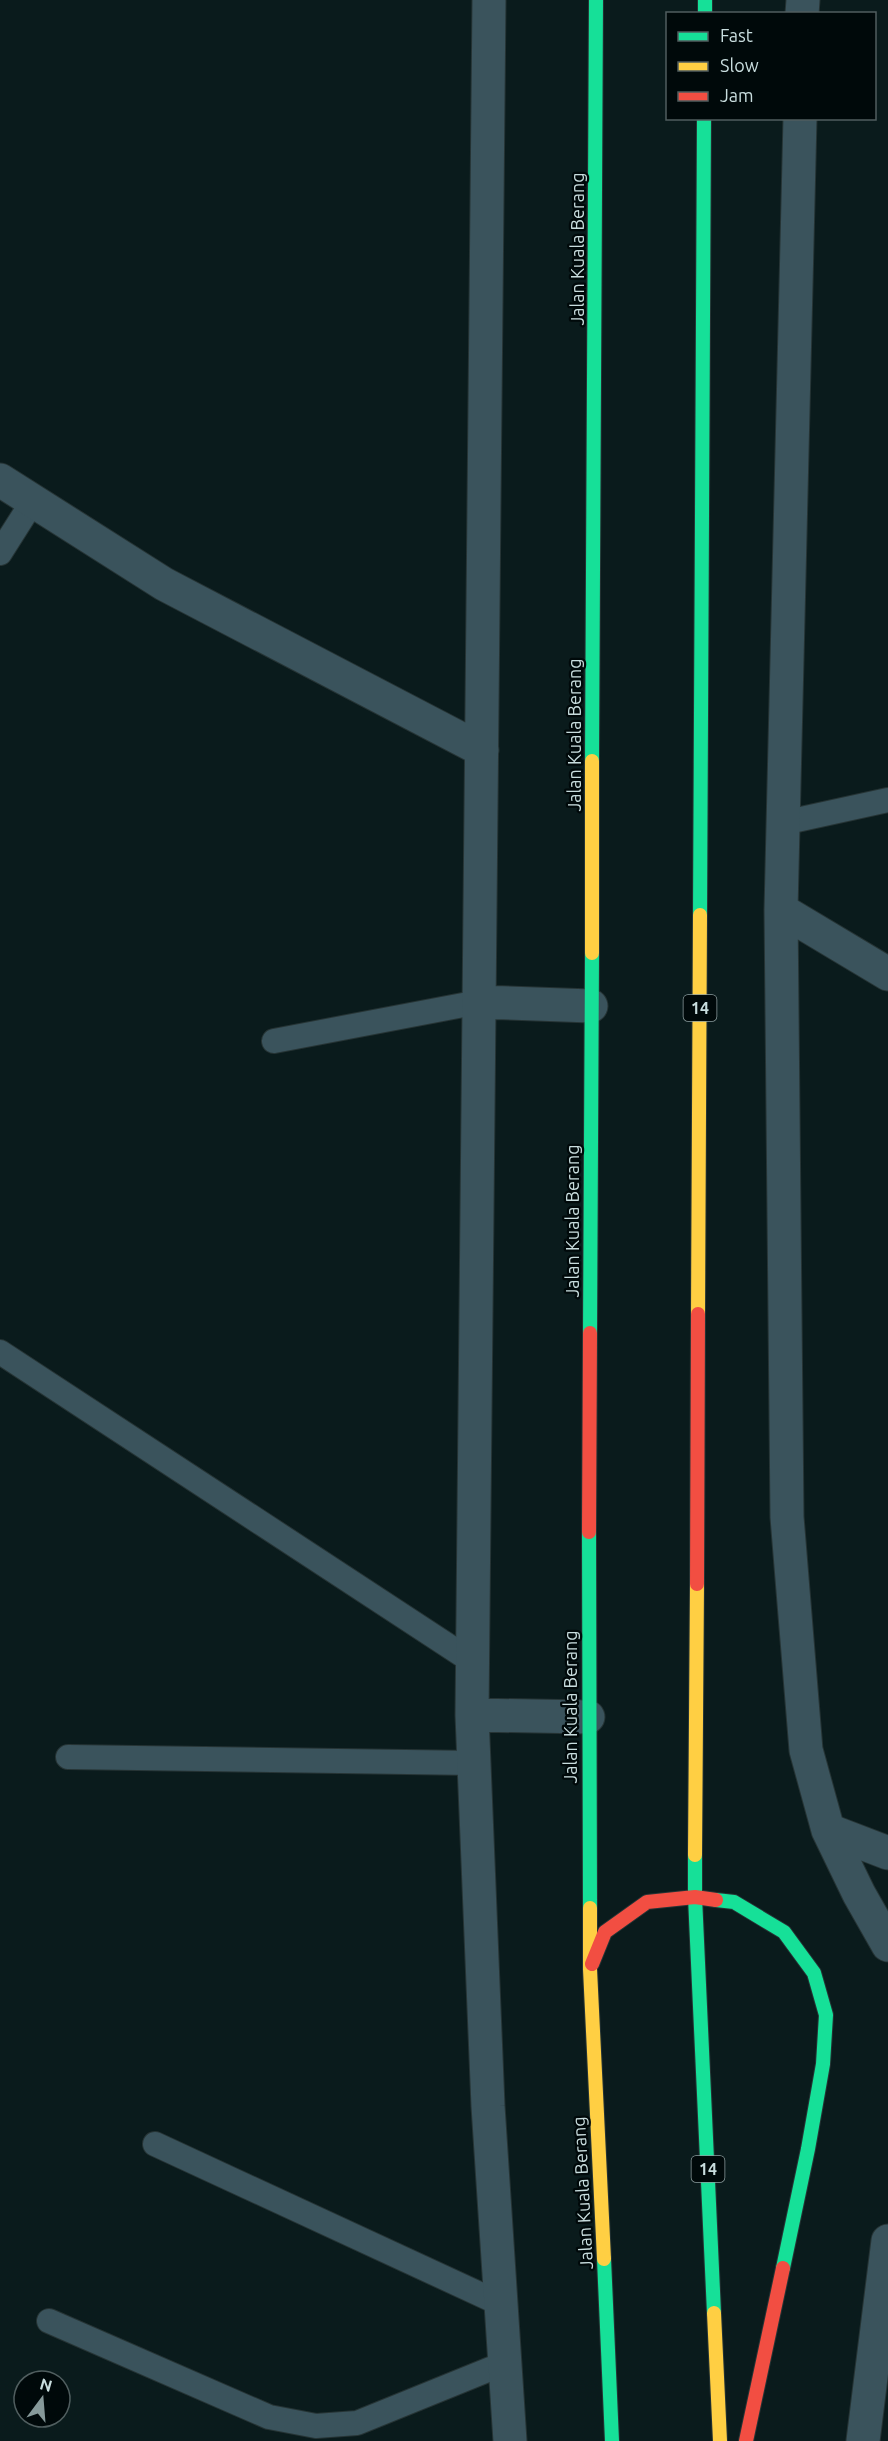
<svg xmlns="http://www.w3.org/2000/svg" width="888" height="2441" viewBox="0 0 888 2441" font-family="Ubuntu,sans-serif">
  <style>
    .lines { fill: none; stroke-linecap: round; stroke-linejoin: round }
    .lane-casing { stroke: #263435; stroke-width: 26 }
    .street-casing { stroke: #263435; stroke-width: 35 }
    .fast-casing { stroke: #263435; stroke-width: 16 }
    .slow-casing { stroke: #263435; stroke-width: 16 }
    .jam-casing { stroke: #263435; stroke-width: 16 }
    .lane { stroke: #3a535c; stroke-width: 24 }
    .street { stroke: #3a535c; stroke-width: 33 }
    .fast { stroke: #16e098; stroke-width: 14 }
    .slow { stroke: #ffcf43; stroke-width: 14 }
    .jam { stroke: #f24e42; stroke-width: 14 }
    .labels { text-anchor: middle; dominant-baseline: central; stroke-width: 4.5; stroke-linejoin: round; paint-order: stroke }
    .shield { fill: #00090a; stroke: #8c9d9e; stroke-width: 1.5 }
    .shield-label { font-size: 16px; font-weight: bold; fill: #c8ddde }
    .street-label { font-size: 18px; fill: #c8ddde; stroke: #00090a }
  </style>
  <rect width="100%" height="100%" fill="#0a1b1c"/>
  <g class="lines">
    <!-- lane casing -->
    <g class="lane-casing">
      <path id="lane" d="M0 553 33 501
        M783 823 888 800
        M274 1041 479 1002
        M0 1352 473 1662
        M68 1757 474 1763
        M155 2144 501 2304
        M49 2321 269 2417 316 2426 357 2423 505 2363"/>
    </g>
    <!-- street casing -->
    <g class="street-casing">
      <path id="street" d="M489 0 472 1715 488 2106 510 2441
        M802 14 803 0
        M800 118 781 910 787 1517 806 1750 828 1830 859 1894 888 1945
        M0 480 164 584 482 750
        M781 910 888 974
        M479 1002 591 1006
        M472 1715 588 1717
        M828 1830 888 1853
        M863 2441 888 2241"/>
    </g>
    <!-- fast casing -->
    <g class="fast-casing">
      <path id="fast" d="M705 0V14
        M592 761 596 0
        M700 915 704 118
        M590 1333 592 953
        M589 1532 590 1908
        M695 1855V1897L714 2313
        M716 1900 734 1902 784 1932 814 1973 826 2015 823 2064 808 2149 783 2268
        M604 2259 612 2441"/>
    </g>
    <!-- slow casing -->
    <g class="slow-casing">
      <path id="slow" d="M592 953V761
        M698 1314 700 915
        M695 1855 697 1584
        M590 1908V1969L604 2259
        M714 2313 720 2441"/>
    </g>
    <!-- jam casing -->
    <g class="jam-casing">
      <path id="jam" d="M589 1532 590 1333
        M697 1584 698 1314
        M592 1964 605 1932 647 1902 695 1897 716 1900
        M746 2441 783 2268"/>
    </g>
    <!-- lane -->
    <use href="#lane" class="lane"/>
    <!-- street -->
    <use href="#street" class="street"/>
    <!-- fast -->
    <use href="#fast" class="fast"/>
    <!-- slow -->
    <use href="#slow" class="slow"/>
    <!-- jam -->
    <use href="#jam" class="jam"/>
  </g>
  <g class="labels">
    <!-- shield labels -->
    <g class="shield">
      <rect x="683.5" y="995" width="33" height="26" rx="4.5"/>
      <rect x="691.5" y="2156" width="33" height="26" rx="4.5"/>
    </g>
    <g class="shield-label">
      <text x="700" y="1008">14</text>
      <text x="708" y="2169">14</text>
    </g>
    <!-- street labels -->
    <g class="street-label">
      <text transform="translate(577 249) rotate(-90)">Jalan Kuala Berang</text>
      <text transform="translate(574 735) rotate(-90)">Jalan Kuala Berang</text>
      <text transform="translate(572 1221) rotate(-90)">Jalan Kuala Berang</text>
      <text transform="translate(570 1707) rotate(-90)">Jalan Kuala Berang</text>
      <text transform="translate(582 2193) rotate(-93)">Jalan Kuala Berang</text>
    </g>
  </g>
  <!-- legend -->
  <rect x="666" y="12" width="210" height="108" fill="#00090a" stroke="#505e5f" stroke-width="1.5"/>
  <rect x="678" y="32" width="30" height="9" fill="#16e098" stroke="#505e5f" stroke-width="1.5"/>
  <text x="720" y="42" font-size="18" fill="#c8ddde">Fast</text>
  <rect x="678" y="62" width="30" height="9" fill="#ffcf43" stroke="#505e5f" stroke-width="1.5"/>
  <text x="720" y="72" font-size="18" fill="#c8ddde">Slow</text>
  <rect x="678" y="92" width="30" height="9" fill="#f24e42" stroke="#505e5f" stroke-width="1.5"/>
  <text x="720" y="102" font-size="18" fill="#c8ddde">Jam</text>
  <!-- north arrow -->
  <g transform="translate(42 2399) rotate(16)"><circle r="28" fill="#00090a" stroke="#505e5f" stroke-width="1.5"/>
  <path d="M0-4.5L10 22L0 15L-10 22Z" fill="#86999a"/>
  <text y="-9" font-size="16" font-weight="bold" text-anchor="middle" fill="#c8ddde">N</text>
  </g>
</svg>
